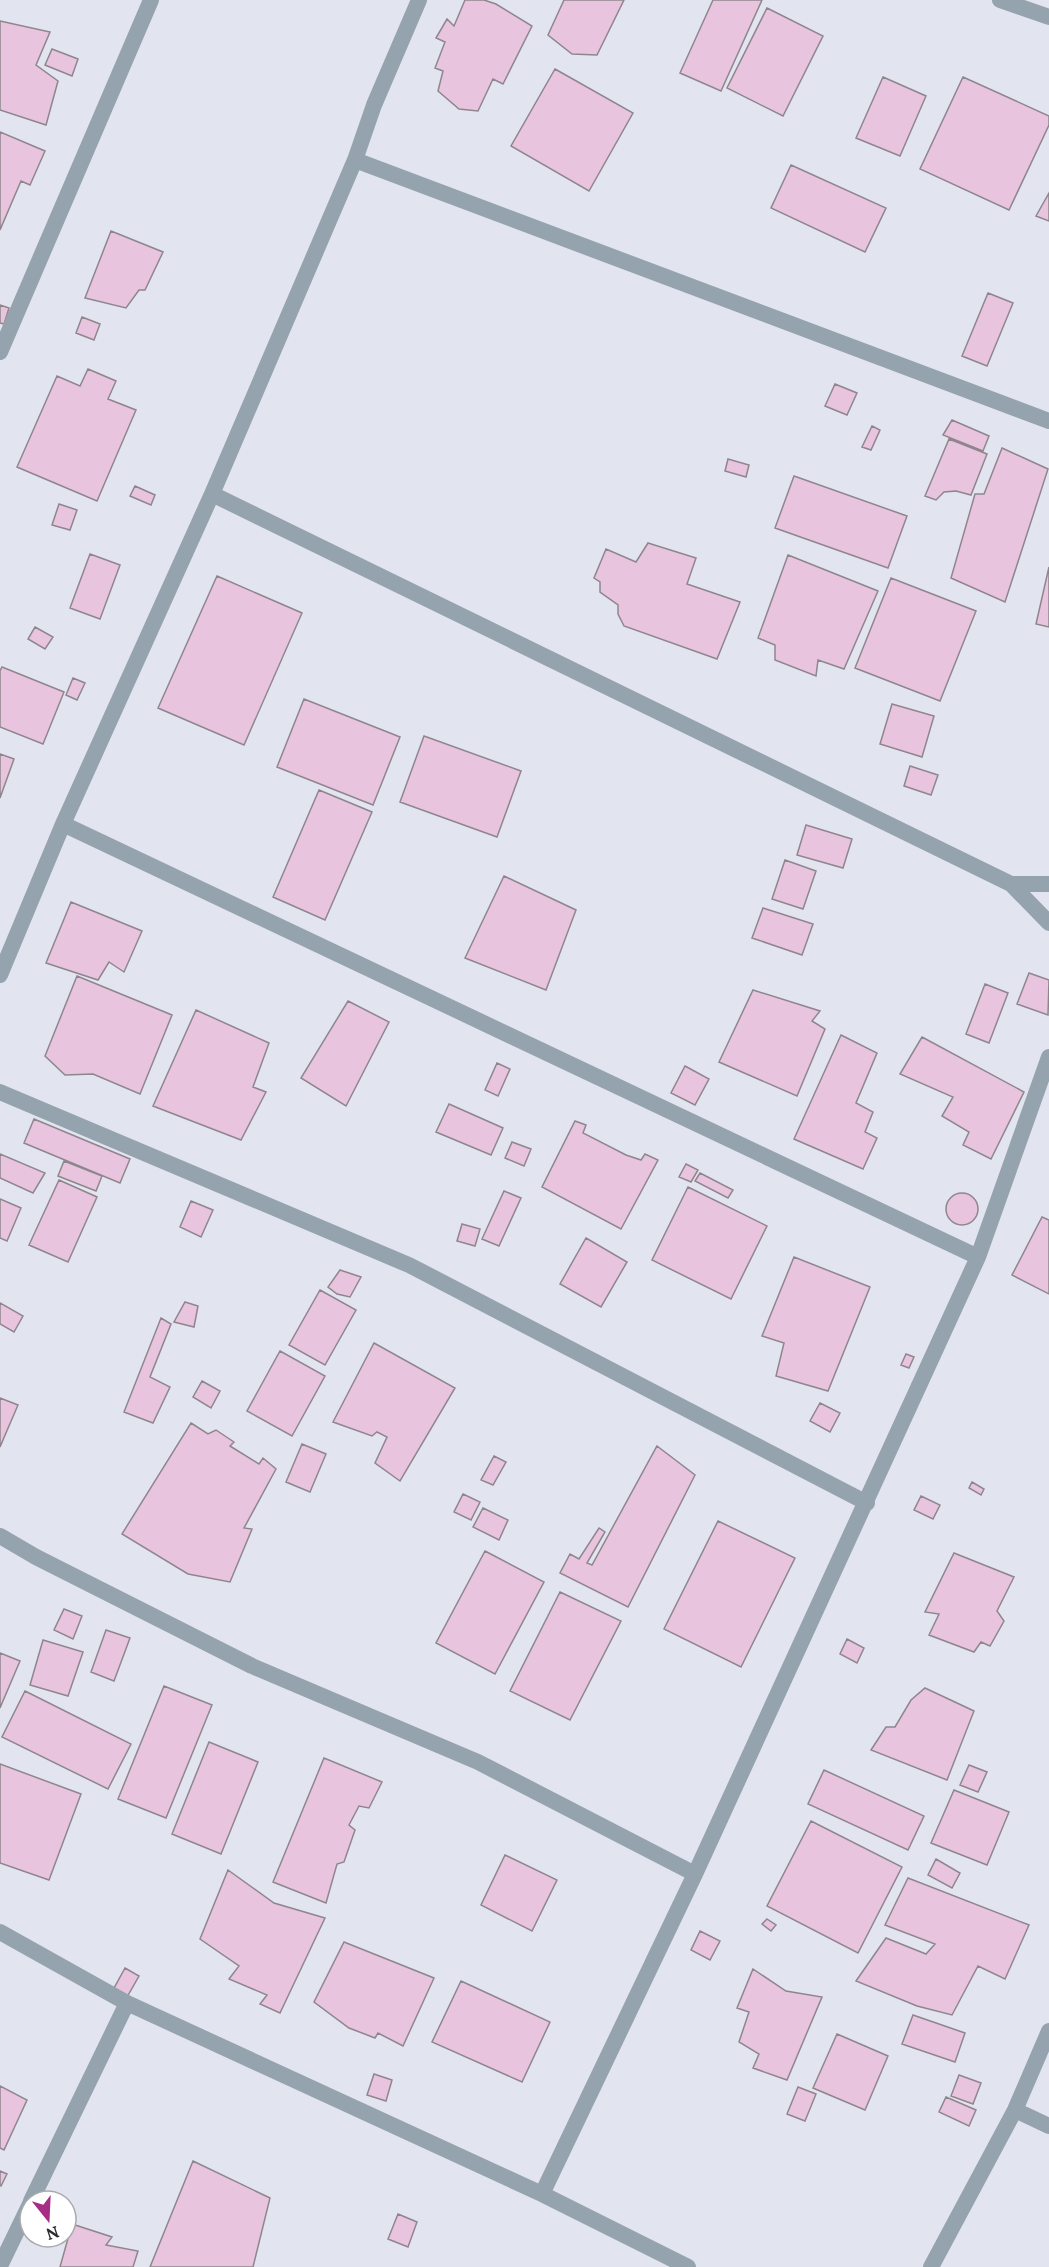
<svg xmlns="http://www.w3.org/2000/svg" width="1049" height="2267" viewBox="0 0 1049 2267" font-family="Lora,serif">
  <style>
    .building { fill: #e8c4df; stroke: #8f868d; stroke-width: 1.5 }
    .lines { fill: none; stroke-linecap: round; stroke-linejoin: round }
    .minor { stroke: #94a3ae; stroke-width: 16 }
  </style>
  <rect width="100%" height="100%" fill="#e2e5ef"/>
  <!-- building -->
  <path class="building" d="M465 0H484L496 4 532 26 503 84 493 79 478 111 459 109 438 91 443 71 435 68 445 42 436 38 447 19 454 26Z
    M564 0H624L597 55 572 54 548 35Z
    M713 0H762L721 91 680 73Z
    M767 8 823 36 783 116 727 88Z
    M0 21 50 32 36 65 58 81 46 125 0 110Z
    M52 49 78 59 72 76 45 65Z
    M555 69 633 113 589 191 511 146Z
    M883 77 926 96 900 156 856 138Z
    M963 77 1049 116V125L1009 210 920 169Z
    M0 132 45 151 30 185 21 181 0 230Z
    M791 165 886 208 865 252 771 208Z
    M1049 193V221L1036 216Z
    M111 231 163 252 145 290H139L126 308 85 298Z
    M988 293 1013 303 987 366 962 356Z
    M0 305 9 308 4 324 0 323Z
    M82 317 100 324 94 340 76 333Z
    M88 369 116 381 108 399 136 410 97 501 17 467 57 376 80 386Z
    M835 384 857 393 847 415 825 406Z
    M952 420 989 436 983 451 943 435Z
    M872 426 880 430 871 450 862 447Z
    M949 439 987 454 971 495 956 491 944 492 936 500 925 496Z
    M1002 448 1048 469 1005 602 951 578 975 494H984Z
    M728 459 749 465 746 477 725 471Z
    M794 476 907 516 888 568 775 528Z
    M135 486 155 495 151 505 130 496Z
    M59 504 77 510 70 530 52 525Z
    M648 543 696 558 687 584 740 602 717 659 624 626 618 614V605L600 592V582L594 578 606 549 636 562Z
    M90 554 120 565 100 619 70 608Z
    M788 555 878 591 844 669 818 660 816 676 775 660V645L758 638Z
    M1049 567V627L1036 624Z
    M217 576 302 613 244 745 158 708Z
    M891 578 976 611 940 701 855 668Z
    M35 627 53 637 45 649 28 639Z
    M2 667 64 692 43 744 0 727V671Z
    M73 678 85 683 77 700 66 695Z
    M304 699 400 737 373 805 277 767Z
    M892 704 934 716 922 757 880 744Z
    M424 736 521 771 497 837 400 802Z
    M0 754 14 759 0 798Z
    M910 766 938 775 931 795 904 786Z
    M319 790 372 812 325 920 273 897Z
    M806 825 852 839 843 868 797 855Z
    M785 860 816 871 803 909 772 899Z
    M504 876 576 910 546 990 465 958Z
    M71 902 142 931 124 972 109 962 98 980 46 963Z
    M763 908 813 924 802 955 752 938Z
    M1029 973 1049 980 1048 1015 1017 1004Z
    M77 976 172 1015 140 1094 93 1074 65 1075 45 1056Z
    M985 984 1008 993 989 1043 966 1034Z
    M753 990 820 1011 812 1021 825 1029 797 1096 719 1062Z
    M348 1001 389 1022 346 1106 301 1078Z
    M196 1010 269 1043 253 1087 266 1092 241 1140 153 1106Z
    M841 1035 877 1053 856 1103 873 1112 865 1132 877 1138 863 1169 794 1139Z
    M922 1037 1024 1092 991 1159 963 1145 969 1132 942 1116 953 1097 900 1074Z
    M497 1063 510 1069 498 1096 485 1090Z
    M685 1066 709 1079 695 1105 671 1093Z
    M449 1104 503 1128 491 1155 436 1132Z
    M34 1119 130 1159 120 1183 24 1143Z
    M575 1121 586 1125 583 1133 626 1155 641 1160 645 1154 658 1160 621 1229 542 1187Z
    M512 1142 531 1149 524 1166 505 1158Z
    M0 1154 45 1173 33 1193 0 1178Z
    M64 1161 102 1176 96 1191 58 1176Z
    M686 1164 698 1170 691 1182 679 1177Z
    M700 1173 733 1190 728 1198 695 1181Z
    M59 1180 97 1197 68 1262 29 1245Z
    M688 1187 767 1226 731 1299 652 1260Z
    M504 1191 521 1198 499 1246 482 1239Z
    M946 1209a16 16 0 1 1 32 0a16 16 0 1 1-32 0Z
    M0 1199 21 1208 7 1241 0 1238Z
    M191 1201 213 1210 201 1237 180 1227Z
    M1042 1217 1049 1220V1294L1012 1275Z
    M462 1224 480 1229 475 1246 457 1241Z
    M586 1238 627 1262 601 1307 560 1284Z
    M794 1257 870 1287 828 1391 776 1376 784 1343 762 1336Z
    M340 1270 361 1277 350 1297 337 1294 328 1287Z
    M320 1290 356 1310 325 1365 289 1345Z
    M185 1302 198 1306 194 1327 174 1322Z
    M0 1303 23 1316 14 1332 0 1324Z
    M161 1318 171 1324 150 1377 170 1387 153 1423 124 1412Z
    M374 1343 455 1388 400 1481 375 1463 387 1437 377 1432 372 1436 333 1422Z
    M280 1351 325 1376 292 1436 247 1411Z
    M906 1354 914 1357 909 1368 901 1365Z
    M202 1381 220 1391 211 1408 193 1397Z
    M0 1398 18 1405 0 1447Z
    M820 1403 840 1413 830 1432 810 1421Z
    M191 1423 208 1434 216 1430 234 1442 230 1446 259 1464 263 1458 276 1469 244 1528 252 1529 230 1582 188 1574 122 1534Z
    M302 1444 326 1454 310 1492 286 1482Z
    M657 1446 695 1475 628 1607 560 1573 570 1554 579 1559 599 1528 605 1532 587 1563 592 1565Z
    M494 1456 506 1462 493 1485 481 1480Z
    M972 1482 984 1489 981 1495 969 1488Z
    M463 1494 480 1502 471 1520 454 1512Z
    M921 1496 940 1505 933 1519 914 1510Z
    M483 1508 508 1520 499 1540 473 1527Z
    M718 1521 795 1558 741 1667 664 1629Z
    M485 1551 544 1582 495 1674 436 1643Z
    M954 1553 1014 1577 997 1611 1004 1621 990 1646 981 1642 974 1652 929 1635 939 1614 925 1612Z
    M560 1592 621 1621 570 1720 510 1691Z
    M64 1609 82 1616 73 1639 54 1630Z
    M106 1630 130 1638 114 1681 91 1672Z
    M847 1639 864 1648 857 1663 840 1654Z
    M43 1640 83 1652 68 1696 30 1685Z
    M0 1653 20 1661 0 1708Z
    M164 1686 212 1705 166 1818 118 1799Z
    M925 1688 974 1711 947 1780 871 1750 886 1727H895L911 1700Z
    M25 1691 131 1744 108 1789 2 1737Z
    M209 1742 258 1762 221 1854 172 1834Z
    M324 1758 382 1782 369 1808 359 1806 349 1825 355 1830 344 1862 337 1864 326 1903 273 1882Z
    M0 1764 81 1794 49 1880 0 1863Z
    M969 1765 987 1772 978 1792 960 1785Z
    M824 1770 924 1816 908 1850 808 1804Z
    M954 1790 1009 1812 987 1865 931 1843Z
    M811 1821 902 1867 858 1953 767 1906Z
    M505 1855 557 1880 532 1931 481 1905Z
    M936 1859 960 1873 952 1888 928 1875Z
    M228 1870 274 1903 325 1918 280 2013 260 2004 267 1995 229 1979 239 1966 200 1939Z
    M908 1878 1029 1925 1005 1979 978 1966 952 2015 917 2006 856 1981 886 1938 926 1954 935 1944 885 1925Z
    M767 1919 776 1925 771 1931 762 1924Z
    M700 1931 720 1941 710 1960 691 1950Z
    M344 1942 434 1978 403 2046 378 2033 375 2038 349 2028 314 2002Z
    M125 1968 139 1976 127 1997 113 1990Z
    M753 1969 786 1991 822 1997 787 2080 753 2068 759 2054 739 2042 749 2012 737 2008Z
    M461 1981 550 2022 522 2082 432 2042Z
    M913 2015 965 2033 955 2062 902 2044Z
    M837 2034 888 2056 865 2110 813 2088Z
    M374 2074 392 2080 386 2101 367 2095Z
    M959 2075 981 2083 973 2104 951 2096Z
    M0 2086 27 2100 4 2150 0 2148Z
    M798 2087 816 2094 805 2121 787 2114Z
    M946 2097 976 2110 969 2126 939 2112Z
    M193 2161 270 2198 253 2267H150Z
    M0 2171 7 2174 1 2186 0 2185Z
    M398 2214 417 2222 408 2247 388 2239Z
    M72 2224 112 2237 106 2245 138 2251 133 2267H60Z"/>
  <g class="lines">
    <!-- minor -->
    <path class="minor" d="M1000 0 1049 17
      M355 160 1049 421
      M0 352 151 0
      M212 494 1011 884 1049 923
      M63 824 978 1257
      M1011 884H1049
      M0 975 63 824 212 494 355 160 374 105 419 0
      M0 1092 409 1265 867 1503
      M0 1536 36 1557 252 1666 478 1762 695 1874
      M0 1932 127 2003 542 2194 688 2267
      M1015 2110 1049 2126
      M542 2194 695 1874 978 1257 1049 1057
      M31 2201 127 2003
      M0 2266 30 2204
      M931 2267 1015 2110 1049 2031"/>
  </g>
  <!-- north arrow -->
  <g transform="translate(48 2219) rotate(162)"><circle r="28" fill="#ffffff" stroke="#a9aaab" stroke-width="1.5"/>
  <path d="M0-4.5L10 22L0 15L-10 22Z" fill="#a62d83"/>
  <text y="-9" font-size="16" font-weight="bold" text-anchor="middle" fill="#292a2e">N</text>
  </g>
</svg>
